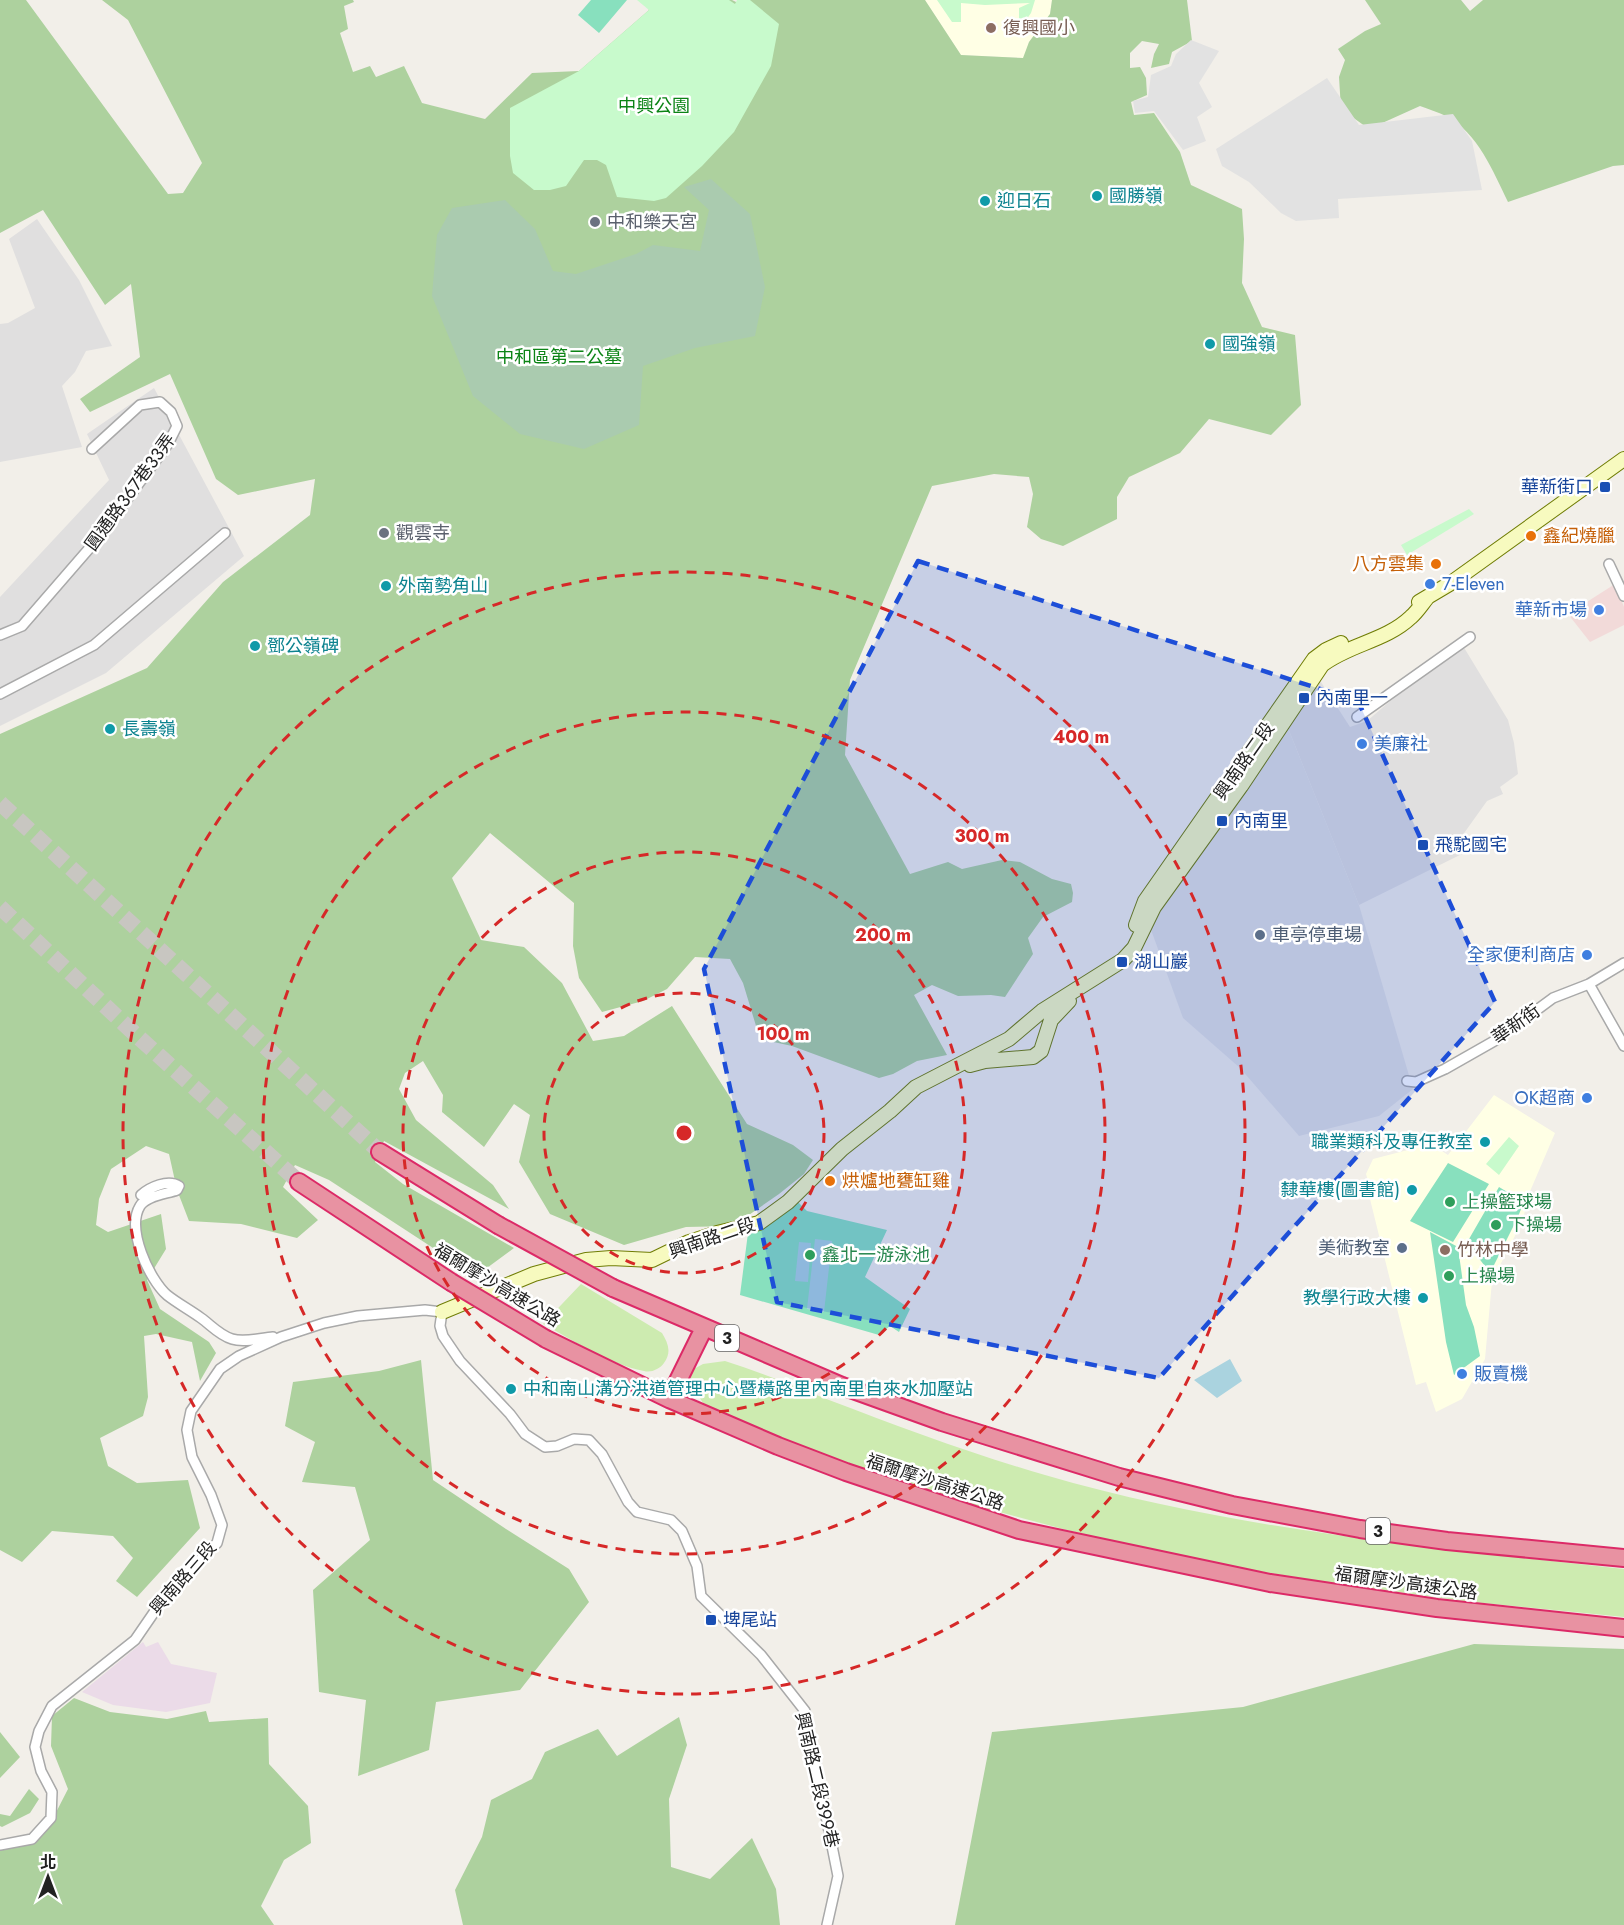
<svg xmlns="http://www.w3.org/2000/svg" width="1624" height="1925" viewBox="0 0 1624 1925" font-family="Jost,'Noto Sans TC',sans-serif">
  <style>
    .residential { fill: #e0dfdf }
    .commercial { fill: #f2dad9 }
    .industrial { fill: #ebdbe8 }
    .education { fill: #ffffe5 }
    .grass { fill: #cdebb0 }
    .forest { fill: #add19e }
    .cemetery { fill: #aacbaf }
    .park { fill: #c8facc }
    .pitch { fill: #88e0be }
    .parking { fill: #e2e2e2 }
    .water { fill: #aad3df }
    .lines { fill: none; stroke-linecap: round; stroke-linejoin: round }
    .highway-tunnel { stroke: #c8c6c1; stroke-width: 16; stroke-dasharray: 16 8; stroke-linecap: butt }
    .street-casing { stroke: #a9a9a9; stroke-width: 12 }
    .secondary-casing { stroke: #707d05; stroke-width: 16 }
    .highway-casing { stroke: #dc2a67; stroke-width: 20 }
    .street { stroke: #fff; stroke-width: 9 }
    .secondary { stroke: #f7fabf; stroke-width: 14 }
    .highway { stroke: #e892a2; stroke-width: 16 }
    .highway-bridge-casing { stroke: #dc2a67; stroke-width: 20; stroke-linecap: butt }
    .highway-bridge { stroke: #e892a2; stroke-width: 16 }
    .marked { fill: #1d4ed8; fill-opacity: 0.2; stroke: #1d4ed8; stroke-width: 4.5; stroke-dasharray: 12 8; stroke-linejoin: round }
    .ring { fill: none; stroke: #d62828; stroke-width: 3; stroke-dasharray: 10 8 }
    .education-dot { fill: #8d6e63; stroke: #fff; stroke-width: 2 }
    .culture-dot { fill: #0f9aa8; stroke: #fff; stroke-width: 2 }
    .worship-dot { fill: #6b7280; stroke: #fff; stroke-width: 2 }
    .transit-dot { fill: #1a4fb4; stroke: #fff; stroke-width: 2 }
    .food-dot { fill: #e8710a; stroke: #fff; stroke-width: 2 }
    .shop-dot { fill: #3f7fe0; stroke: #fff; stroke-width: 2 }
    .service-dot { fill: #5c6f8a; stroke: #fff; stroke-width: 2 }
    .leisure-dot { fill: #2e9e5b; stroke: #fff; stroke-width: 2 }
    .labels { text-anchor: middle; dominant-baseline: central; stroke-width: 5; stroke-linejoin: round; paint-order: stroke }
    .shield { fill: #fff; stroke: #646464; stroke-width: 1.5 }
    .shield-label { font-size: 16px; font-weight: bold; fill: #222 }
    .education-label { font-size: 18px; fill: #785e54; stroke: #fff; text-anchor: start }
    .park-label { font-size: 18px; fill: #0c8416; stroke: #fff }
    .culture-label { font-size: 18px; fill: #0d838f; stroke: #fff; text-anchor: start }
    .worship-label { font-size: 18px; fill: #5b616d; stroke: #fff; text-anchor: start }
    .transit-label { font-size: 18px; fill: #164399; stroke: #fff; text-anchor: start }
    .street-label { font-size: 18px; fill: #222; stroke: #fff }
    .food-label { font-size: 18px; fill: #c56008; stroke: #fff; text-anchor: start }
    .shop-label { font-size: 18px; fill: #366cbe; stroke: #fff; text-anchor: start }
    .service-label { font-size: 18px; fill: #4e5e75; stroke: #fff; text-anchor: start }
    .leisure-label { font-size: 18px; fill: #27864d; stroke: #fff; text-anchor: start }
    .centre { fill: #d62828; stroke: #fff; stroke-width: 3 }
    .ring-label { font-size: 18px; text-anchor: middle; font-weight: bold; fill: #d62828; stroke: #fff; stroke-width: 5; stroke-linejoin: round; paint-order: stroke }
  </style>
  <rect width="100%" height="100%" fill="#f2efe9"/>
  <!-- residential -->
  <path class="residential" d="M37 219 79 280 112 346 86 351 75 372 62 386 82 447 0 462V324L8 323 35 308 9 239Z
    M154 388 244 556 106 673 0 726V597L109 480 87 434Z
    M1460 641 1508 720 1514 743 1518 774 1500 787 1503 794 1487 801 1462 836 1468 851 1359 905 1288 728 1319 679 1350 727 1367 721Z"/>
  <!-- commercial -->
  <path class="commercial" d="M1615 584 1624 607V625L1590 642 1568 614Z"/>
  <!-- industrial -->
  <path class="industrial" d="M143 1642 146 1647 158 1642 171 1664 217 1673 210 1703 166 1712 113 1705 82 1692Z"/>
  <!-- education -->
  <path class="education" d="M925 0H1052L1050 14 1029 42 1024 58 961 55Z
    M1494 1095 1555 1133 1528 1196 1523 1220 1492 1281 1485 1359 1462 1399 1436 1412 1426 1382 1416 1385 1369 1195 1372 1194 1366 1174 1373 1159 1431 1144 1448 1155Z"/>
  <!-- grass -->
  <path class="grass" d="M581 1284 662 1333C668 1343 672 1352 664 1363 660 1369 651 1373 644 1371 608 1364 575 1341 543 1324Z
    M725 1361C760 1372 794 1386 829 1400 900 1427 972 1454 1045 1475 1234 1530 1429 1547 1624 1569V1617L1463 1601 1313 1580 1197 1561 1063 1529 940 1496 848 1465 728 1417 705 1406 694 1389 690 1377 692 1370 703 1364Z"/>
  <!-- forest -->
  <path class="forest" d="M0 0H26L168 194 183 193 202 163 128 20 102 0H353L354 2 344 6 348 29 340 33 353 72 370 66 376 77 404 66 422 103 485 119 532 73 579 71 649 10 644 0H732L740 4V0H925L961 55 1023 58 1029 42 1050 14 1052 0H1187L1192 41 1172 52 1169 64 1151 68 1154 54 1159 44 1142 41 1130 53V68L1140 67 1146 78 1147 95 1131 102 1134 115 1154 113 1180 152 1191 185 1242 209 1244 239 1242 283 1262 327 1295 335 1301 405 1271 435 1209 419 1180 453 1129 477 1117 497V519L1063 546 1041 539 1027 527 1033 494 1029 477 994 474 932 486 850 680 845 755 910 874 948 862 962 869 1002 860 1020 862 1052 879 1071 884 1073 893 1072 902 1043 917 1028 938 1033 954 1005 997 991 995 958 996 932 985 914 995 947 1055 917 1061 893 1074 879 1078 792 1046 760 1039 743 983 730 959 695 957 667 989 643 1001 602 1012 579 978 573 946 574 903 490 833 452 878 481 940 524 947 562 983 593 1041 624 1036 672 1006 747 1124 793 1145 813 1160 804 1174 779 1194 733 1226 686 1227 624 1245 550 1214 519 1162 530 1115 514 1104 484 1147 442 1112 443 1095 423 1061 405 1073 399 1089 416 1120 493 1185 509 1209 384 1141 375 1162 403 1184 514 1248 476 1276 329 1180 295 1165 283 1187 318 1220 297 1238 241 1224 189 1221 177 1190 169 1154 146 1146 111 1169 99 1199 96 1225 108 1232 161 1214 166 1249 147 1280 160 1309 209 1342 216 1353 200 1381 192 1342 156 1334 144 1336 148 1397 143 1416 100 1438 108 1466 137 1483 188 1480 200 1528 137 1597 116 1581 133 1558 113 1536 52 1531 22 1562 0 1550V734L147 668 223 582 310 515 315 479 238 495 216 479 170 374 90 412 80 399 140 357 131 284 105 305 43 210 0 233Z
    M1365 0H1461L1470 11 1483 0H1624V165L1613 166 1508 202C1493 171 1478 133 1446 116 1438 112 1428 109 1420 106L1369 129 1341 109 1339 77 1345 60 1338 49 1365 31 1381 24Z
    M421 1360 433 1480 506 1529 569 1569 589 1602 520 1690 436 1702 429 1750 358 1776 366 1700 319 1692 313 1590 370 1540 355 1487 302 1482 315 1442 285 1426 293 1382 379 1371Z
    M1474 1644 1624 1649V1925H955L992 1732 1243 1707Z
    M74 1698 110 1712 167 1719 206 1711 209 1722 268 1718 269 1764 308 1806 311 1843 284 1860 261 1906 274 1925H0V1840L8 1841 47 1830 68 1789 51 1746 52 1716Z
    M679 1717 687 1745 669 1799 671 1867 710 1879 752 1838 776 1889 780 1925H463L455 1890 482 1837 491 1800 532 1779 545 1752 598 1729 617 1756Z
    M0 1732 20 1757 0 1778Z
    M29 1789 39 1799 30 1813 2 1827 0 1826V1814L10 1816Z"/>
  <!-- cemetery -->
  <path class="cemetery" d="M711 179 750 214 765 287 755 336 695 348 643 366 639 425 584 449 520 434 473 396 432 296 437 235 452 208 505 200 535 229 553 271 576 274 636 254 653 245 700 251 709 210 684 187Z"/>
  <!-- park -->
  <path class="park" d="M637 0H729L735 4 737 0H750L779 24 771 66 734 132 702 166 666 198 654 201 617 197 606 165 597 160H584L566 186 550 190H534L513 173 510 156V108L579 71 649 10Z
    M937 0H1035L1031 13 1019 30V8L1030 3 985 5 961 3V22H952Z
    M1469 509 1474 514 1407 555 1401 545Z
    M1509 1137 1519 1146 1499 1175 1486 1164Z"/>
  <!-- pitch -->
  <path class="pitch" d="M591 0H627L599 33 578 15Z
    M1448 1163 1489 1184 1453 1242 1410 1221Z
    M1499 1187 1524 1202 1517 1219 1490 1273 1475 1253 1469 1239Z
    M797 1201 807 1211 887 1230 865 1277 910 1309 899 1332 890 1326 879 1335 740 1295 748 1233 768 1224Z
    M1430 1232 1458 1247 1466 1305 1474 1327 1480 1356 1454 1375 1446 1342Z"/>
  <!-- parking -->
  <path class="parking" d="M1191 40 1219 51 1199 83 1212 107 1197 117 1206 141 1183 150 1154 111 1135 113 1133 101 1148 97 1151 75 1171 66 1176 54Z
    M1327 78 1359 125 1453 114 1472 141 1482 190 1338 199 1339 218 1296 221 1281 213 1249 182 1222 166 1216 149Z
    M1288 728 1359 905 1413 1089 1379 1116 1299 1136 1240 1068 1183 1018 1150 927Z"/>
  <!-- water -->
  <path class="water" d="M815 1239 832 1241 824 1312 807 1309Z
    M799 1242 811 1243 808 1282 795 1281Z
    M1230 1359 1242 1381 1217 1398 1194 1380Z"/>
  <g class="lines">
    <!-- highway-tunnel -->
    <path class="highway-tunnel" d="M0 803 380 1152
      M0 907 135 1034 299 1182"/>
    <!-- street casing -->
    <g class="street-casing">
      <path id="street" d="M1609 564 1624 596
        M0 635 22 626 100 536 168 444 177 426 171 412 160 402 140 405 92 449
        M0 694 94 645 225 533
        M1357 717 1470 637
        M1589 984 1624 1046
        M1407 1081 1416 1082 1445 1069 1496 1040 1553 998 1589 984 1624 963
        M141 1195C150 1187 168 1179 179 1186L177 1190C166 1194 146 1196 140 1206 126 1229 149 1279 167 1295 177 1303 190 1310 201 1318 211 1325 219 1335 232 1339 244 1343 261 1338 273 1337
        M0 1845 32 1839 51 1818 52 1792 41 1771 35 1747 39 1731 52 1706 135 1640 168 1592 217 1543 222 1525 211 1495 192 1457 187 1430 191 1411 220 1369 239 1356 281 1337 324 1323 358 1316 425 1310 442 1312 440 1326 443 1336 460 1361 510 1414 525 1434 545 1447 557 1446 574 1439 589 1440 602 1454 628 1502 637 1512 671 1520 682 1531 697 1566 701 1596 761 1655 805 1711 838 1876 827 1925"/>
    </g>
    <!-- secondary casing -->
    <g class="secondary-casing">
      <path id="secondary" d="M1419 602 1451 583 1624 459
        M1136 925 1145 901 1314 659 1326 650 1341 643
        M970 1065 985 1061 1033 1057 1041 1051 1051 1020 1069 1001
        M442 1312 534 1274 586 1260 611 1258 652 1260 689 1242 717 1233 759 1223 788 1202 842 1149 890 1111 916 1087 1009 1039 1042 1011 1123 960 1134 948 1154 907 1241 786 1322 665C1349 644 1386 641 1411 617 1417 612 1422 604 1427 598"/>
    </g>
    <!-- highway casing -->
    <g class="highway-casing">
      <path id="highway" d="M380 1152 498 1225
        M299 1182 451 1282
        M613 1288 842 1386 942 1422 1119 1477 1232 1505 1360 1529 1447 1541 1624 1558
        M546 1339 669 1399 778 1446 846 1472 1019 1530 1270 1583 1437 1608 1624 1628
        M669 1399 704 1328"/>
    </g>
    <!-- street -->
    <use href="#street" class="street"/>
    <!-- secondary -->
    <use href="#secondary" class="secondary"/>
    <!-- highway -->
    <use href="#highway" class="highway"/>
    <!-- highway-bridge casing -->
    <g class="highway-bridge-casing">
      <path id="highway-bridge" d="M498 1225 613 1288
        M451 1282 546 1339"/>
    </g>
    <!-- highway-bridge -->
    <use href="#highway-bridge" class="highway-bridge"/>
  </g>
  <!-- marked area -->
  <path class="marked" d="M918 561 1358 701 1495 1002 1159 1378 777 1302 704 969Z"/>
  <!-- distance rings -->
  <g class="ring">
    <circle cx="684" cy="1133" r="140"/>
    <circle cx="684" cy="1133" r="281"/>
    <circle cx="684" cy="1133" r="421"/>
    <circle cx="684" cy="1133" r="561"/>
  </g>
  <!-- markers -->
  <g class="education-dot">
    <circle cx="991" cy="28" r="6"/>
    <circle cx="1445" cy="1250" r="6"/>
  </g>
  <g class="culture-dot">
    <circle cx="1097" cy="196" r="6"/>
    <circle cx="985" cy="201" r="6"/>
    <circle cx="1210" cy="344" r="6"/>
    <circle cx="386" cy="586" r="6"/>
    <circle cx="255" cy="646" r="6"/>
    <circle cx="110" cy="729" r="6"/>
    <circle cx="1485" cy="1142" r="6"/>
    <circle cx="1412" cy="1190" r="6"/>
    <circle cx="1423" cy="1298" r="6"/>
    <circle cx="511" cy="1389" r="6"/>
  </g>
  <g class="worship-dot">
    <circle cx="595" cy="222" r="6"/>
    <circle cx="384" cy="533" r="6"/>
  </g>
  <g class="transit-dot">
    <rect x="1599" y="481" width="12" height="12" rx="3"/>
    <rect x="1298" y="692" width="12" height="12" rx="3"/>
    <rect x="1216" y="815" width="12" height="12" rx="3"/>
    <rect x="1417" y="839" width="12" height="12" rx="3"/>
    <rect x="1116" y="956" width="12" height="12" rx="3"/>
    <rect x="705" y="1614" width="12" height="12" rx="3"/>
  </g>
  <g class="food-dot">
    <circle cx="1531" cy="536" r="6"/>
    <circle cx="1436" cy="564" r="6"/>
    <circle cx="830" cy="1181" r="6"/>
  </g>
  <g class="shop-dot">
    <circle cx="1430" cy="584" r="6"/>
    <circle cx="1599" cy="610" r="6"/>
    <circle cx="1362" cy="744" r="6"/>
    <circle cx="1587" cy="955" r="6"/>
    <circle cx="1587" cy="1098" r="6"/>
    <circle cx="1462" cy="1374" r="6"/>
  </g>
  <g class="service-dot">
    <circle cx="1260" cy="935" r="6"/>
    <circle cx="1402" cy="1248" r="6"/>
  </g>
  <g class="leisure-dot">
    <circle cx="1450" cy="1202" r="6"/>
    <circle cx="1496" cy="1225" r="6"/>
    <circle cx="810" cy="1255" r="6"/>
    <circle cx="1449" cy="1276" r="6"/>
  </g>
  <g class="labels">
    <!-- shield labels -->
    <g class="shield">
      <rect x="715" y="1325" width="24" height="26" rx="4.5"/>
      <rect x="1366" y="1518" width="24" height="26" rx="4.5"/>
    </g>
    <g class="shield-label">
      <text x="727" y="1338">3</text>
      <text x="1378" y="1531">3</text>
    </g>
    <!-- education labels -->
    <g class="education-label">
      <text x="1003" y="28">復興國小</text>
      <text x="1457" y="1250">竹林中學</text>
    </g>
    <!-- park labels -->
    <g class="park-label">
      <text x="654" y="106">中興公園</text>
      <text x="559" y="357">中和區第二公墓</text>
    </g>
    <!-- culture labels -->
    <g class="culture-label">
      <text x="1109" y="196">國勝嶺</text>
      <text x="997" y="201">迎日石</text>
      <text x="1222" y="344">國強嶺</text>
      <text x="398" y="586">外南勢角山</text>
      <text x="267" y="646">鄧公嶺碑</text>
      <text x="122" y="729">長壽嶺</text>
      <text x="1473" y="1142" text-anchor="end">職業類科及專任教室</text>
      <text x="1400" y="1190" text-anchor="end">隸華樓(圖書館)</text>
      <text x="1411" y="1298" text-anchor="end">教學行政大樓</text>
      <text x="523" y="1389">中和南山溝分洪道管理中心暨橫路里內南里自來水加壓站</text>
    </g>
    <!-- worship labels -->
    <g class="worship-label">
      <text x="607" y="222">中和樂天宮</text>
      <text x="396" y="533">觀雲寺</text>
    </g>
    <!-- transit labels -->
    <g class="transit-label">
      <text x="1593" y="487" text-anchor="end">華新街口</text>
      <text x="1316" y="698">內南里一</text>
      <text x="1234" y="821">內南里</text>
      <text x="1435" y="845">飛駝國宅</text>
      <text x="1134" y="962">湖山巖</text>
      <text x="723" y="1620">埤尾站</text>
    </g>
    <!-- street labels -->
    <g class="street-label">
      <text transform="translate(130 492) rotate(-54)">圓通路367巷33弄</text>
      <text transform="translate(1244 761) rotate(-55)">興南路二段</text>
      <text transform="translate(1516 1024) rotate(-35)">華新街</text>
      <text transform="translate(712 1238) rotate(-19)">興南路二段</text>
      <text transform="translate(497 1285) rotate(31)">福爾摩沙高速公路</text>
      <text transform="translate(935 1482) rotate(18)">福爾摩沙高速公路</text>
      <text transform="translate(183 1578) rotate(-49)">興南路三段</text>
      <text transform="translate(1406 1583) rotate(8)">福爾摩沙高速公路</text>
      <text transform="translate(817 1780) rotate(77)">興南路二段399巷</text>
    </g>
    <!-- food labels -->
    <g class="food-label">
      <text x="1543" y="536">鑫紀燒臘</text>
      <text x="1424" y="564" text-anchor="end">八方雲集</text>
      <text x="842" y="1181">烘爐地甕缸雞</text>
    </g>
    <!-- shop labels -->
    <g class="shop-label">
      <text x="1442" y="584">7-Eleven</text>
      <text x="1587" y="610" text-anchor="end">華新市場</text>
      <text x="1374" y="744">美廉社</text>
      <text x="1575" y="955" text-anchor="end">全家便利商店</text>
      <text x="1575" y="1098" text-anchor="end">OK超商</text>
      <text x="1474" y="1374">販賣機</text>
    </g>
    <!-- service labels -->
    <g class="service-label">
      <text x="1272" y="935">車亭停車場</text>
      <text x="1390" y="1248" text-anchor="end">美術教室</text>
    </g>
    <!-- leisure labels -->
    <g class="leisure-label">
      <text x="1462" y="1202">上操籃球場</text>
      <text x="1508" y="1225">下操場</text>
      <text x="822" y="1255">鑫北一游泳池</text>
      <text x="1461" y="1276">上操場</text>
    </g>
  </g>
  <circle cx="684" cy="1133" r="9" class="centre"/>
  <g class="ring-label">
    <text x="1081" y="743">400 m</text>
    <text x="982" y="842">300 m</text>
    <text x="883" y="941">200 m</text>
    <text x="783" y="1040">100 m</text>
  </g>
  <!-- north arrow -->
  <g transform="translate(48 1877)" stroke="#ffffff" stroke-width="4.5" paint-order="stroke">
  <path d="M0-4.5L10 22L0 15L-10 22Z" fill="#222222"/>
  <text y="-9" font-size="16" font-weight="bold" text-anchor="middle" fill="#222222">北</text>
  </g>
</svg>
